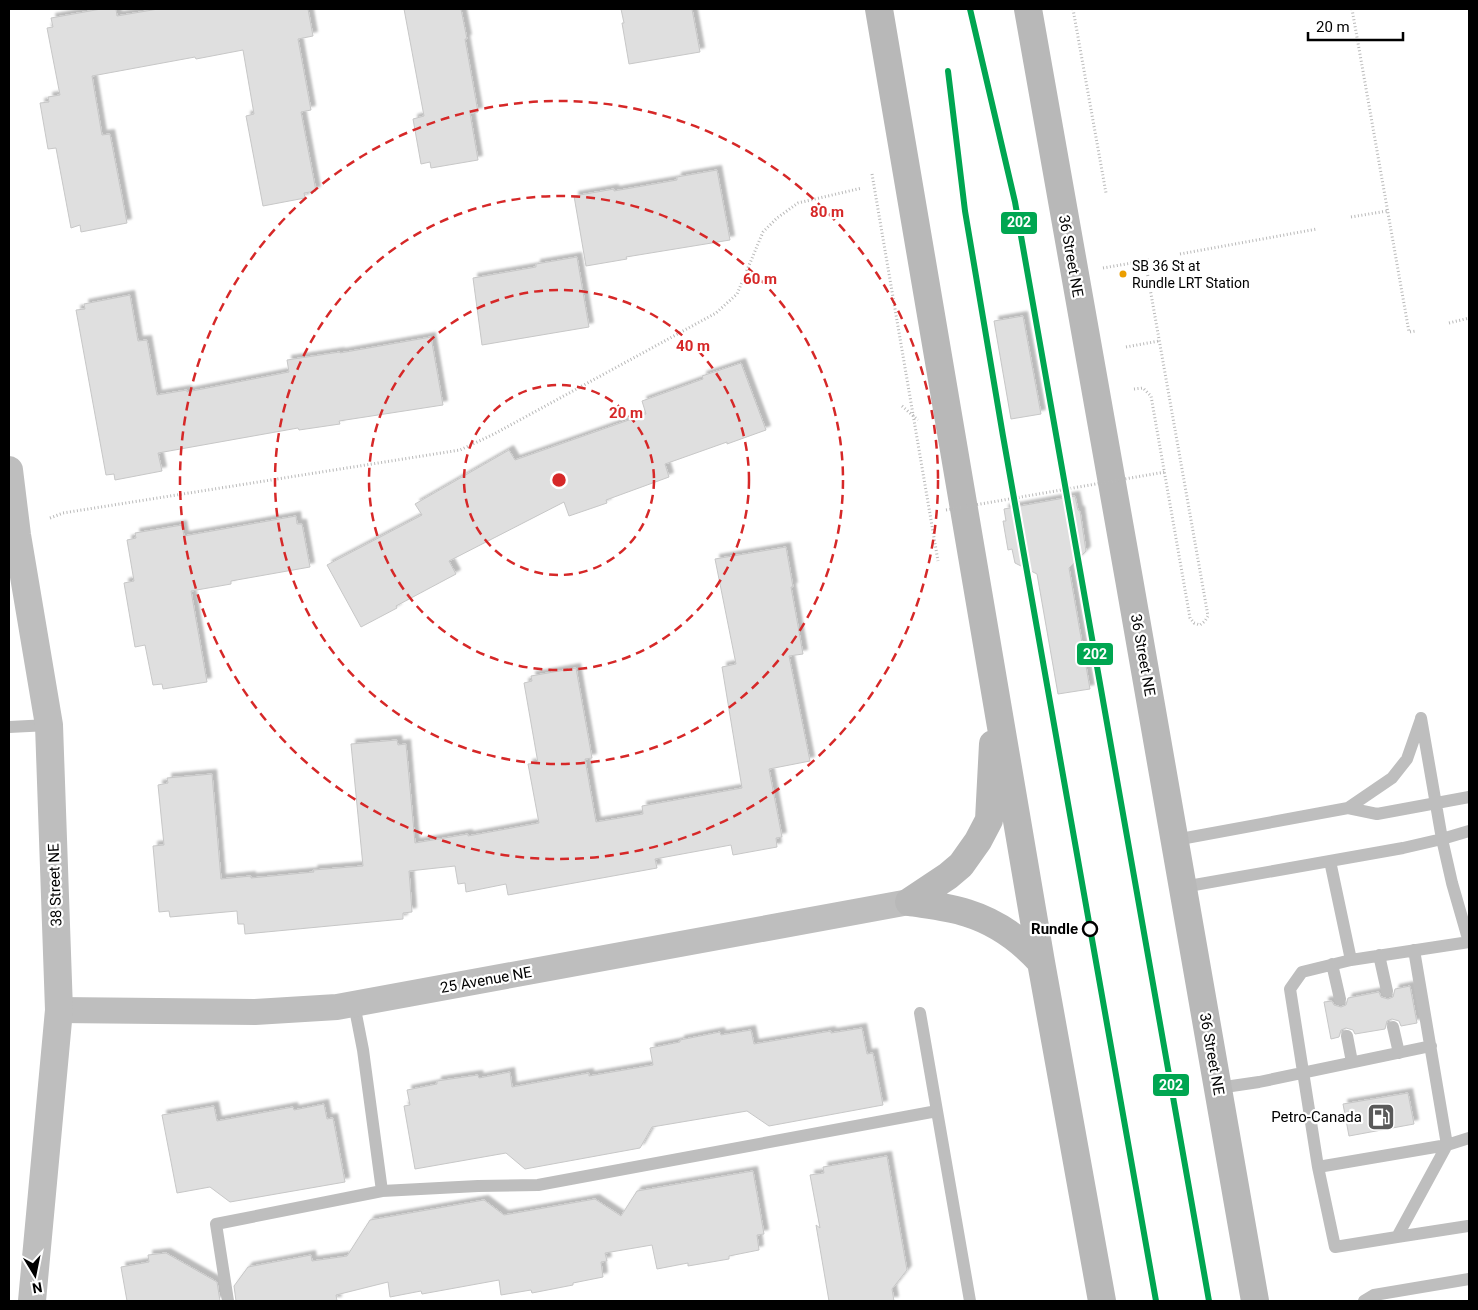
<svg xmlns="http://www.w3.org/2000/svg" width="1478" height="1310" viewBox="0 0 1478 1310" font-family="Roboto,sans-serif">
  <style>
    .building { fill: #dfdfdf; stroke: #c7c7c7; filter: url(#shadow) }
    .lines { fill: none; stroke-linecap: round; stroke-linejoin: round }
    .path { stroke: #b9b9b9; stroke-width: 3; stroke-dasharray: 1 2.5; stroke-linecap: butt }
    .service { stroke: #bebebe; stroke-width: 12 }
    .minor { stroke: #bebebe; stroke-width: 26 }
    .tertiary { stroke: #bebebe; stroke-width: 28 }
    .secondary { stroke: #b8b8b8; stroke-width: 28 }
    .path-bridge { stroke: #b9b9b9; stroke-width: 3; stroke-dasharray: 1 2.5; stroke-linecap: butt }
    .rail-1-casing { stroke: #fff; stroke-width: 10 }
    .rail-1 { stroke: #00a651; stroke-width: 6 }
    .ring { fill: none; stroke: #d62828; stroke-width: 2.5; stroke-dasharray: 9 6 }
    .bus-dot { fill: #eb9e00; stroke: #fff; stroke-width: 2 }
    .stop-dot { fill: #fff; stroke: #000; stroke-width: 2.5 }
    .labels { text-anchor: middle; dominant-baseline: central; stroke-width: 4.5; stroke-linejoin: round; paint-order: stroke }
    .bus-label { font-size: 14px; fill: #000; stroke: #fff; text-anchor: start }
    .street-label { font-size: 15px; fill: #000; stroke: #fff }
    .stop-label { font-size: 15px; font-weight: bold; fill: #000; stroke: #fff; text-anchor: end }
    .poi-label { font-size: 15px; fill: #000; stroke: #fff; text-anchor: end }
    .centre { fill: #d62828; stroke: #fff; stroke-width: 2.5 }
    .ring-label { font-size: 15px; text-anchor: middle; font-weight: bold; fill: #d62828; stroke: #fff; stroke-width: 4.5; stroke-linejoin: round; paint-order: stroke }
    .line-badge { stroke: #fff; stroke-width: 2 }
    .badge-label { font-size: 14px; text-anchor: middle; font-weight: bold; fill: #fff }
  </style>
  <defs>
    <filter id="shadow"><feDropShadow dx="4.5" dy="-4.5" stdDeviation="1" flood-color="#0004"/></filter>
  </defs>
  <rect width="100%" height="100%" fill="#fff"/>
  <!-- building -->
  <path class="building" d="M101 9H116L117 16 158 9H308L313 36 298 39 311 110 301 112 316 191 304 193 305 198 263 206 246 116 254 114 243 50 196 59 195 57 92 76 102 135 110 134 127 223 81 232 80 225 71 228 56 148 48 149 40 103 49 102 48 97 60 95 47 28 53 27 51 18Z
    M404 9H461L467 39H465L478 112 470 113 478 160 431 168 430 162 421 164 413 119 424 116Z
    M621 9H692L700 52 629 64 622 23H624Z
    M717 170 730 240 626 257 627 259 586 266 574 196 614 189V191L677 180V177Z
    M577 257 589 327 482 345 473 278 536 267V264Z
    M130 295 138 341 147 340 157 395 187 390V392L289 372 287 360 340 352V353L431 337 443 405 339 421 340 424 299 430 298 428 158 453 162 471 115 480 114 474 106 475 76 310 85 309 84 304Z
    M1023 316 1041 414 1011 419 994 321Z
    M741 363 766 430 727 444V442L665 464 669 477 606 500 607 503 569 516 564 502 449 561 456 574 396 606 397 608 361 627 327 565 422 515 415 504 509 450 515 460 646 414 642 401 703 379 702 376Z
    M1075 496 1078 510 1080 511 1086 551 1069 568 1090 689 1058 694 1037 574 1015 563 1012 549 1008 550 1003 521H1006L1004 509Z
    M296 516 297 524H302L310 567 231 581V584L191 591 207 682 163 689 162 684 153 685 145 645 135 647 124 583 134 581 127 540 136 538 135 533 182 525 184 536Z
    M786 547 793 587H791L803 654 789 656 810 761 769 769 782 837 776 838 777 847 733 855 731 845 655 859 657 868 508 895 506 884 466 892 465 883 458 884 455 866 409 871 412 912 403 913V919L245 934 244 924H238L237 911 170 917 169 911 159 912 153 846 164 845 158 785 168 783 167 778 212 774 221 879 251 876V878L314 872 313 870 363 866 351 744 397 740 398 745 406 744 415 843 468 834V836L539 823 528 764 538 763 524 683 532 681 531 676 576 668 592 758 585 759 596 822 643 814 642 806 742 788 722 667 736 664 715 559Z
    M1410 986 1417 1023 1401 1026 1399 1021 1392 1019 1387 1021 1385 1029 1355 1034 1353 1030 1346 1028 1341 1030 1339 1037 1331 1039 1324 1002 1332 1001 1334 1005 1341 1007 1346 1005 1348 998 1379 992 1381 997 1388 999 1393 997 1395 989Z
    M862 1028 867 1054 873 1053 883 1105 769 1126 747 1111 652 1127 640 1148 525 1169 506 1153 415 1169 404 1106 410 1105 407 1090 437 1084V1081L478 1075 479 1078 510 1072 512 1087 589 1073V1076L653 1065 650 1048 680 1042V1040L720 1032 721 1035 751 1030 754 1044 831 1031V1033Z
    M1408 1093 1414 1124 1349 1136 1343 1104Z
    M324 1104 327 1119 333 1118 345 1182 230 1202 210 1187 177 1193 162 1115 214 1106 217 1121 293 1107 294 1110Z
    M887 1156 907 1270 892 1289 894 1301H829L816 1225 820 1228 810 1175 824 1173 823 1167Z
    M753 1171 764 1234 757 1235 759 1250 729 1256V1259L688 1266V1263L657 1269 652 1245 605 1253 607 1261 601 1262 603 1277 573 1283V1285L532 1293 531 1290 501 1295 499 1280 422 1294 421 1291 390 1297 388 1282 336 1295 337 1301H236L234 1286 248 1267 311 1255 312 1261 347 1256 370 1220 484 1200 504 1215 595 1199 621 1216 637 1191Z
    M166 1253 217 1282 220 1301H127L121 1267 149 1262 148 1255Z"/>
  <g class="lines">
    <!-- path -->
    <path class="path" d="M1073 9 1106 193
      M1352 9 1409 332 1416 331
      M1351 217 1387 211
      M1180 254 1317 229
      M1103 268 1149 260
      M1449 323 1469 318
      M1126 347 1159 341
      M1134 389 1143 388 1151 396 1190 618 1194 623 1200 625 1205 621 1208 616 1145 260
      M902 406 918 420
      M1062 490 1064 498
      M1018 498 1019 506
      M50 518 63 513 460 450 494 434 716 313 737 294 763 232 777 218 798 203 862 188"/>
    <!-- service -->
    <path class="service" d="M1421 718 1442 839 1452 883 1469 942
      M9 727 49 725
      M1348 808 1392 778 1407 759 1421 719
      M1175 840 1348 808 1377 814 1469 797
      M1330 861 1351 960 1302 972 1290 989 1318 1167 1447 1145 1469 1138
      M1183 887 1403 848 1442 839 1469 831
      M1379 955 1387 991
      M1351 960 1469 942
      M1332 964 1340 999
      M920 1013 970 1301
      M1393 1027 1399 1053
      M1347 1036 1352 1062
      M1218 1088 1259 1082 1431 1046
      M1318 1167 1335 1247 1397 1237 1447 1145 1414 950
      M382 1191 478 1186 538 1185 937 1111
      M1397 1237 1468 1226
      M228 1301 216 1224 382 1191 363 1050 354 1004
      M1364 1301 1374 1295 1469 1279"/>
    <!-- minor -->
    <path class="minor" d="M59 1010 255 1012 337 1007 909 902"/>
    <!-- tertiary -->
    <path class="tertiary" d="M9 470 17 535 49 725 59 1010 32 1301"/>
    <!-- secondary -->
    <path class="secondary" d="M879 9 1041 962 1102 1301
      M1028 9 1129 579 1255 1301
      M909 902 948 876 961 865 978 841 989 820 993 744
      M909 902C928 905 949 907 967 913 996 922 1021 940 1041 962"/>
    <!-- path-bridge -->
    <path class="path-bridge" d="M872 174 938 561
      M946 510 1165 472"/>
    <!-- rail-1 casing -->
    <g class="rail-1-casing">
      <path id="rail-1" d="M970 9 1015 202 1209 1301
        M948 71 965 211 1003 436 1156 1301"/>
    </g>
    <!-- rail-1 -->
    <use href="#rail-1" class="rail-1"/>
  </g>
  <!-- distance rings -->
  <g class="ring">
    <circle cx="559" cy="480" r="95"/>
    <circle cx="559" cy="480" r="190"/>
    <circle cx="559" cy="480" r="284"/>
    <circle cx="559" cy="480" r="379"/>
  </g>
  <!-- icons -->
  <defs>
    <g id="fuel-square" transform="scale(1.4375)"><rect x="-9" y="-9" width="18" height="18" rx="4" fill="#595959" stroke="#fff"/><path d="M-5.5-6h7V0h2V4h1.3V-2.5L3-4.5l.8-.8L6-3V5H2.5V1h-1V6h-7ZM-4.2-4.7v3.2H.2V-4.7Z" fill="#fff"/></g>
  </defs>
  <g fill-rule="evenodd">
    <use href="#fuel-square" x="1381" y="1117"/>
  </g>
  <!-- markers -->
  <circle class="bus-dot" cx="1123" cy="274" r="4.5"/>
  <circle class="stop-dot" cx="1090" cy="929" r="7"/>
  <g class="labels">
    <!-- bus labels -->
    <g class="bus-label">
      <text x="1132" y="266">SB 36 St at<tspan x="1132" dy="17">Rundle LRT Station</tspan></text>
    </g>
    <!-- street labels -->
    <g class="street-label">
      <text transform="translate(1071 256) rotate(80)">36 Street NE</text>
      <text transform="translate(1143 655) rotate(80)">36 Street NE</text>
      <text transform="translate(55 885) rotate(-92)">38 Street NE</text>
      <text transform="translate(486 980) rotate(-10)">25 Avenue NE</text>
      <text transform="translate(1212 1054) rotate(80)">36 Street NE</text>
    </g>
    <!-- stop labels -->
    <g class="stop-label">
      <text x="1078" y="929">Rundle</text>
    </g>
    <!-- poi labels -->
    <g class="poi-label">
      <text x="1362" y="1117">Petro-Canada</text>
    </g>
  </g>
  <circle cx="559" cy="480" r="8" class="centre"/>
  <g class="ring-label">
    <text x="827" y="217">80 m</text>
    <text x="760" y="284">60 m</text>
    <text x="693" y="351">40 m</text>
    <text x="626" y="418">20 m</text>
  </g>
  <g class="line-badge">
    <rect x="1000" y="211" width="38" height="24" rx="5" fill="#00a651"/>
    <rect x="1076" y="642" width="38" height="24" rx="5" fill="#00a651"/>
    <rect x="1152" y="1073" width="38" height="24" rx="5" fill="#00a651"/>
  </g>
  <g class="badge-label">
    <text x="1019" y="227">202</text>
    <text x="1095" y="659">202</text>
    <text x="1171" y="1090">202</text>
  </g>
  <!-- border -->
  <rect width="1478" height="1310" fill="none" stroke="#000000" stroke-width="20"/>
  <!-- north arrow -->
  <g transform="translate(35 1275) rotate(170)" stroke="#ffffff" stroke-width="4" paint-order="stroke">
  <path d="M0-4L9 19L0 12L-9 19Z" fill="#000000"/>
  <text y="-8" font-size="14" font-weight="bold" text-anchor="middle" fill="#000000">N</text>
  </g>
  <!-- scale -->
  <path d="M1308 32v8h95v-8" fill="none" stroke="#000000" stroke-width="2.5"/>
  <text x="1316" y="32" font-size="15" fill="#000000" stroke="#ffffff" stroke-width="4" paint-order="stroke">20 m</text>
</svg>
